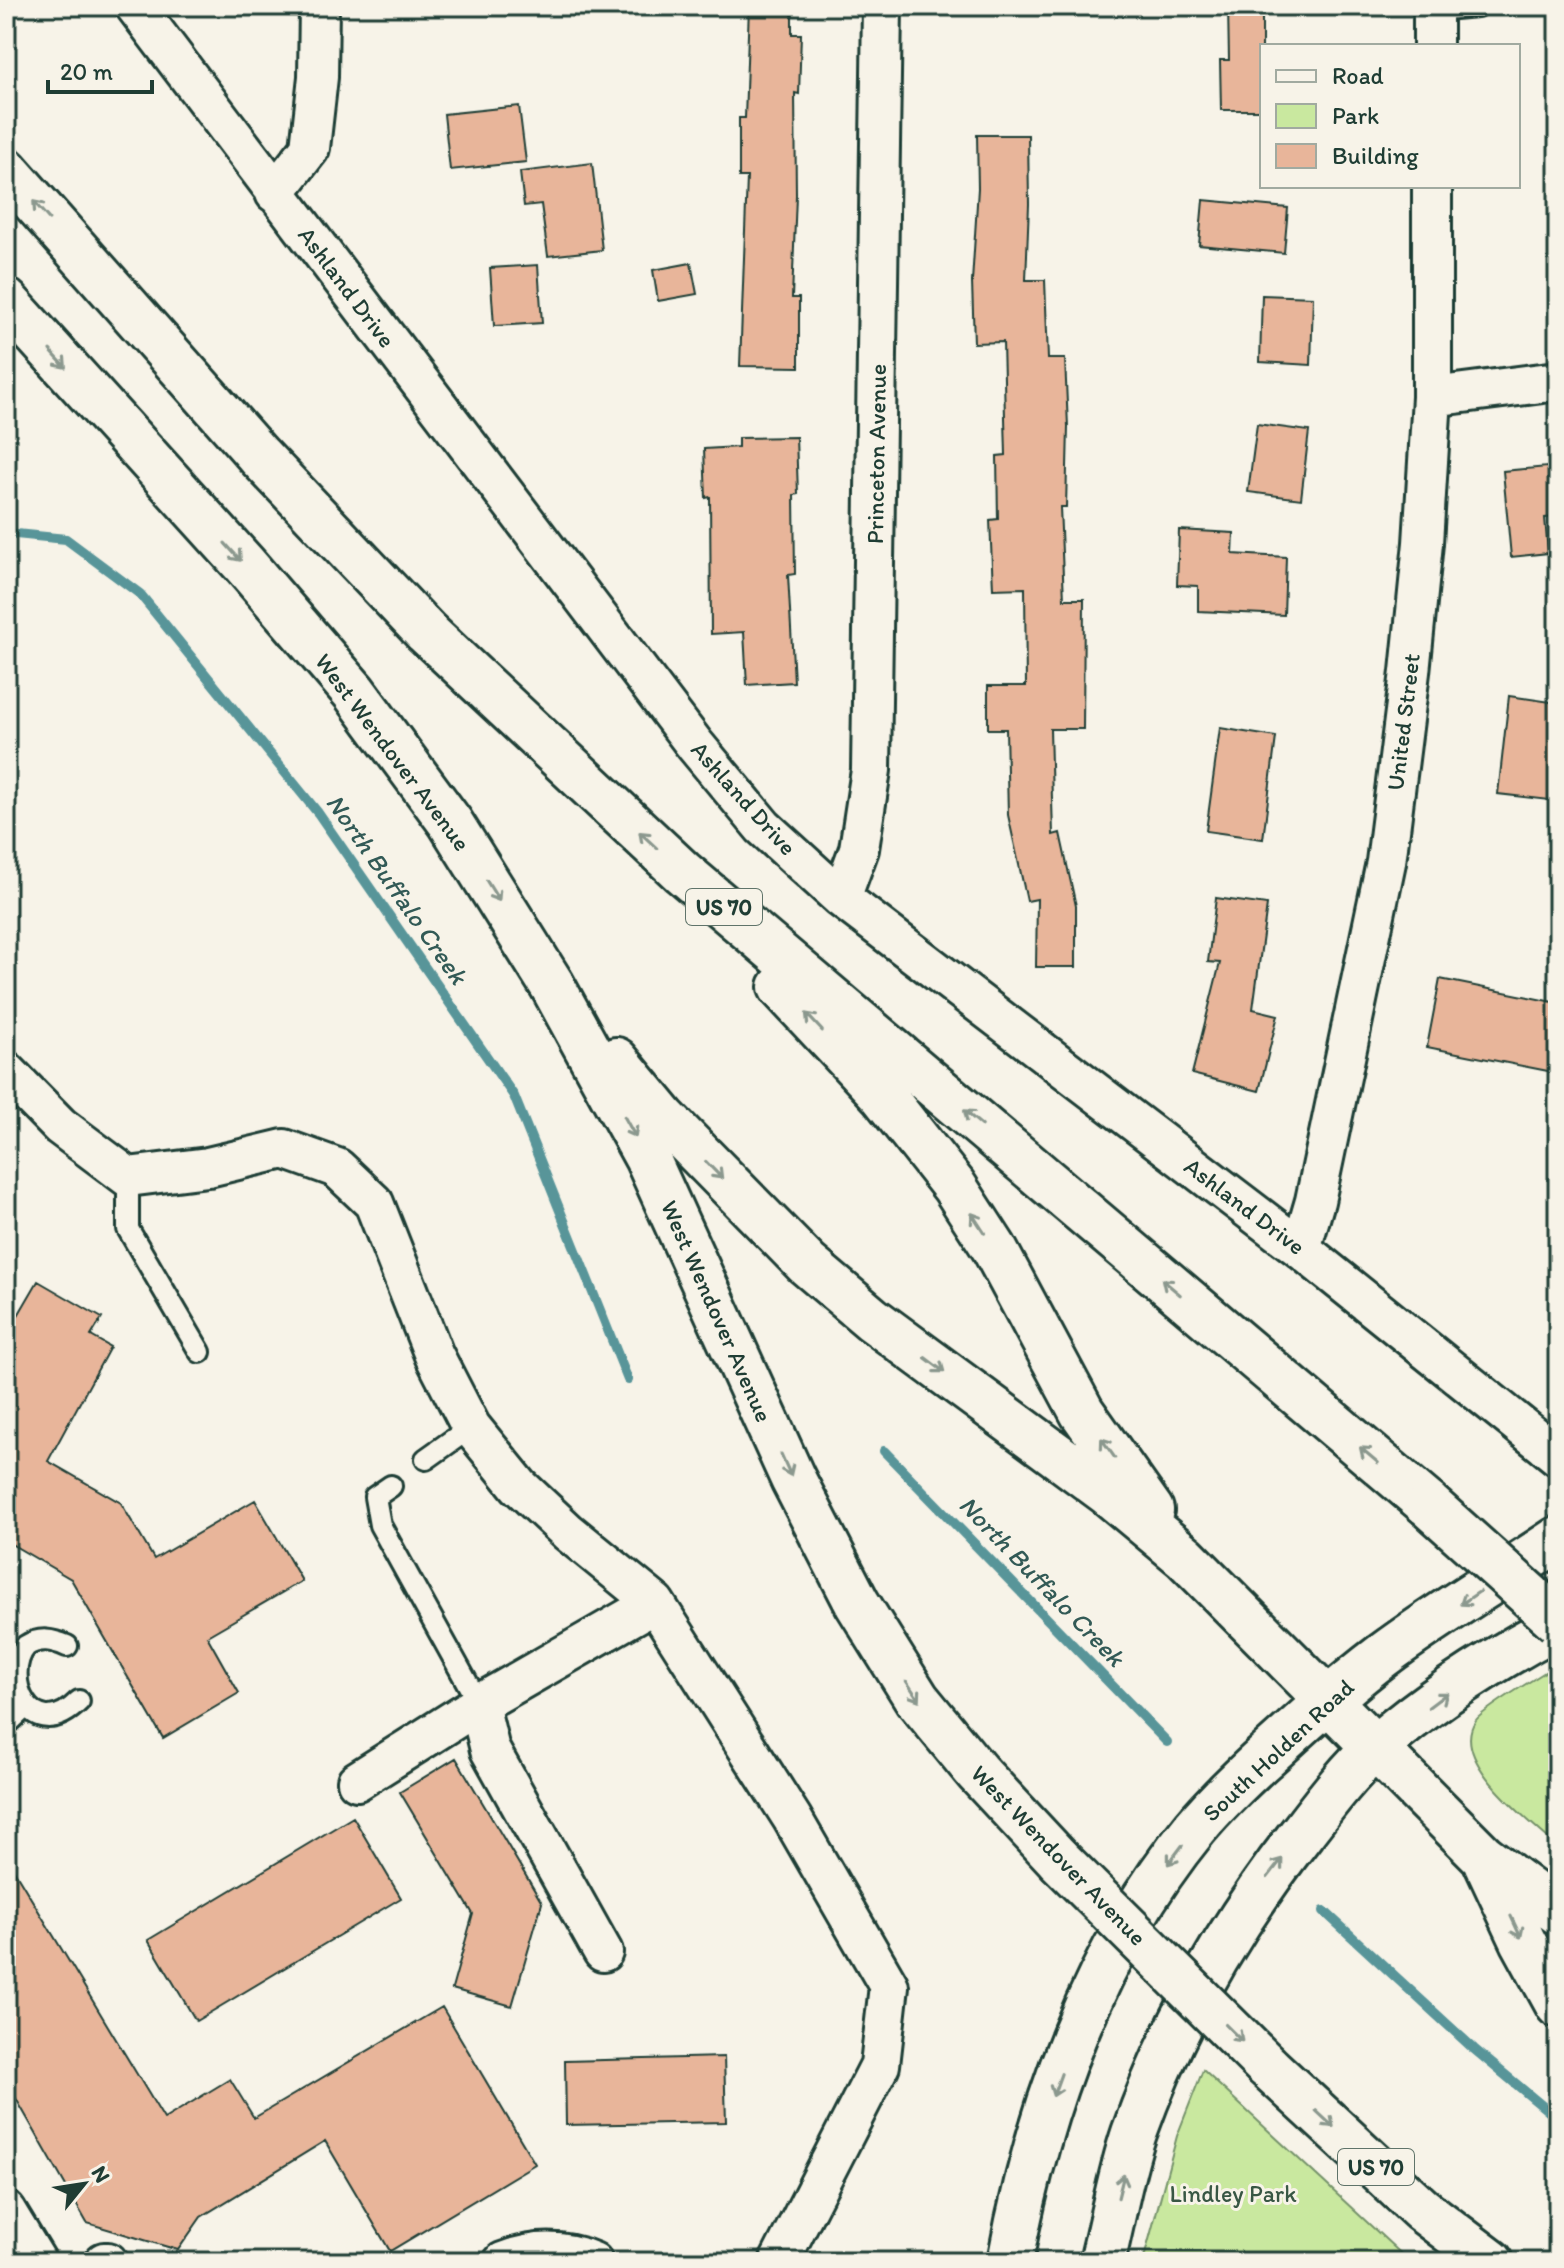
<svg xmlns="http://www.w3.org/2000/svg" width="1564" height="2268" viewBox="0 0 1564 2268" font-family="Itim,sans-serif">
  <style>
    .green { fill: #c9e89f; stroke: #74926a; stroke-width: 2 }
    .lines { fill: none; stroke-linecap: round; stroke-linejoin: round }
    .stream { stroke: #599599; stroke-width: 10 }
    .building { fill: #e8b59a; stroke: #1f3d34; stroke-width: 2 }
    .service-casing { stroke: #1f3d34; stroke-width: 26 }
    .minor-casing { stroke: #1f3d34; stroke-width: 44 }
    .secondary-casing { stroke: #1f3d34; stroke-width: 50 }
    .motorway-casing { stroke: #1f3d34; stroke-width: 50 }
    .service { stroke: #f7f3e8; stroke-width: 20 }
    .minor { stroke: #f7f3e8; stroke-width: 38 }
    .secondary { stroke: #f7f3e8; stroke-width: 44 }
    .motorway { stroke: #f7f3e8; stroke-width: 44 }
    .motorway-bridge-casing { stroke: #1f3d34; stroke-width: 50; stroke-linecap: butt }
    .motorway-bridge { stroke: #f7f3e8; stroke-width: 44 }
    .oneway { stroke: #8b988e }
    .labels { text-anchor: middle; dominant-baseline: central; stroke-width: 6; stroke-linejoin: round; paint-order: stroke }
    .shield { fill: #f7f3e8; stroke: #60746a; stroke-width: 2 }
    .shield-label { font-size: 22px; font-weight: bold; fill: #1f3d34 }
    .street-label { font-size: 24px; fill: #1f3d34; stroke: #f7f3e8 }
    .park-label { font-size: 24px; fill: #385744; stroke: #f7f3e8 }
    .water-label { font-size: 26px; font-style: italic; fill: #325a56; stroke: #f7f3e8 }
  </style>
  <rect width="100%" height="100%" fill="#f7f3e8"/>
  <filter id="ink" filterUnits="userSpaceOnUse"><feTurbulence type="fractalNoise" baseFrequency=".0125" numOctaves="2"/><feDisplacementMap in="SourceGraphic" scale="16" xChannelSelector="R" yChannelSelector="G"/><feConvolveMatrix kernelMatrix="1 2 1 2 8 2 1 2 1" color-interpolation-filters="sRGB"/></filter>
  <g filter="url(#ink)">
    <!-- green -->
    <path class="green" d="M1548 1670 1558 1678V1847C1532 1822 1447 1760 1476 1720 1485 1708 1533 1680 1548 1670Z
      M1203 2070 1410 2262H1143L1177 2136Z"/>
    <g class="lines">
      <!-- stream -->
      <path class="stream" d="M6 533 66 539 140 594 318 813 514 1096 628 1380
        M884 1451 1167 1742
        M1324 1911 1474 2049 1558 2119"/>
    </g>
    <!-- building -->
    <path class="building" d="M749 6H792V34H801L799 94 795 93 796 195 792 298H799V367L740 366 747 177H739V118H745Z
      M1228 6H1262V110H1221L1220 60H1229Z
      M519 106 526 162 450 170 444 114Z
      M977 135H1028L1029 204 1026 280H1045L1048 359H1065L1068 427 1066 507H1060L1064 599H1084L1083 729H1050L1053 835 1060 833 1076 906V967H1036L1037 899 1027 901 1008 815 1006 729H988V686H1026L1025 588 993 589 990 520 998 519 997 456 1006 455 1003 342 974 343 972 282 978 188Z
      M592 163 602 250 548 256 541 204 524 206 520 172Z
      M1203 200 1288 208 1284 253 1199 245Z
      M691 263 697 294 658 301 653 270Z
      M538 265 542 323 494 326 490 268Z
      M1262 295 1313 297 1311 365 1260 362Z
      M1257 424 1309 431 1301 499 1248 492Z
      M796 437 798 494 794 495 795 574 788 575 794 682 747 685 744 632 711 634 710 497 706 498 704 449 738 447V438Z
      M1558 466V517L1545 518 1548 553 1511 557 1503 471Z
      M1179 530 1234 533 1233 554 1286 557 1284 615 1198 611V586L1177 585Z
      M1509 696 1558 703V801L1498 794Z
      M1220 728 1276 737 1263 839 1206 831Z
      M1216 898 1267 905 1253 1009 1278 1015 1259 1091 1192 1074 1220 963 1208 962Z
      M1440 979 1558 1003V1073L1427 1047Z
      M38 1281 102 1318 91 1336 110 1347 48 1461 121 1503 154 1559 255 1500 302 1581 207 1636 239 1693 163 1738 71 1579 6 1541V1336Z
      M456 1758 542 1903 512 2006 452 1989 473 1914 400 1792Z
      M353 1817 401 1898 196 2021 148 1940Z
      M6 1857 164 2119 230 2079 254 2118 442 2007 535 2164 390 2251 325 2141 201 2217 178 2250 87 2223 6 2081Z
      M724 2057 726 2122 566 2125 565 2061Z"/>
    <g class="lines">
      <!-- service casing -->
      <g class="service-casing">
        <path id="service" d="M1433 10 1477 6
          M128 1177V1229L200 1352
          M426 1459 471 1427
          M391 1486 375 1497 380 1525 479 1704
          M67 1646C53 1640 40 1637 26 1646 0 1676 31 1749 79 1701
          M6 1725 22 1710"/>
      </g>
      <!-- minor casing -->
      <g class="minor-casing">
        <path id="minor" d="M135 6 695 745 763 827 841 898 1301 1249 1558 1456
          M1433 46V6
          M275 193 310 148 318 77 319 6
          M1432 397 1558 381
          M841 898 859 849 871 770 882 6
          M6 1071 60 1126 128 1177 208 1167 284 1149 337 1168 374 1203 434 1355 471 1427 519 1486 568 1532 655 1603 792 1818 889 1986 880 2065 779 2262
          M1301 1249 1315 1201 1386 862 1410 672 1423 543 1432 397V186
          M357 1781 479 1704
          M603 1952 490 1750 479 1704 655 1603
          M6 2211 37 2262
          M104 2262H108
          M503 2262C533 2250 563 2249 593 2262"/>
      </g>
      <!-- secondary casing -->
      <g class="secondary-casing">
        <path id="secondary" d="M1010 2262C1038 2107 1095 1951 1195 1828 1220 1798 1248 1772 1276 1747 1311 1715 1345 1684 1382 1656 1438 1614 1500 1578 1558 1539
          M1102 2262C1113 2219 1120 2174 1134 2133 1173 2023 1231 1924 1302 1833 1325 1803 1349 1771 1377 1746 1432 1698 1494 1659 1558 1625"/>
      </g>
      <!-- motorway casing -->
      <g class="motorway-casing">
        <path id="motorway" d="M6 170 259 456 426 632 682 872 1429 1505
          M6 301 245 565 354 692 450 822 552 985 647 1158 793 1479 857 1603 917 1699 977 1772 1059 1860
          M781 987 883 1096 954 1186 994 1248 1082 1412 1151 1510
          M616 1060 664 1118 807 1264 872 1319 1108 1493 1185 1557 1483 1856 1558 1912
          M1486 1862 1523 1941 1558 2005
          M1267 2066 1421 2209 1491 2262"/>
      </g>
      <!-- service -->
      <use href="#service" class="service"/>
      <!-- minor -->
      <use href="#minor" class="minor"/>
      <!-- secondary -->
      <use href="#secondary" class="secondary"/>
      <!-- motorway -->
      <use href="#motorway" class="motorway"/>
      <!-- motorway-bridge casing -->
      <g class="motorway-bridge-casing">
        <path id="motorway-bridge" d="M1429 1505 1558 1621
          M1059 1860 1267 2066"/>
      </g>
      <!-- motorway-bridge -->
      <use href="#motorway-bridge" class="motorway-bridge"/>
    </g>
    <!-- one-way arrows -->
    <defs><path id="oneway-shaft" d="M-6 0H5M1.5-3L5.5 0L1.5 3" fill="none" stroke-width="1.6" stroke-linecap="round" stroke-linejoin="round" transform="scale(2)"/></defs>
    <g class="oneway">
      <use href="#oneway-shaft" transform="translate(41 210) rotate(-131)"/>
      <use href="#oneway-shaft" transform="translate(58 359) rotate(48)"/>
      <use href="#oneway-shaft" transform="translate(233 552) rotate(48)"/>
      <use href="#oneway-shaft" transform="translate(648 840) rotate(-137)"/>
      <use href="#oneway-shaft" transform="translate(493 891) rotate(58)"/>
      <use href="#oneway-shaft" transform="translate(814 1022) rotate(-133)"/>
      <use href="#oneway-shaft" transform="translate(973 1118) rotate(-140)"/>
      <use href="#oneway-shaft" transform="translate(630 1127) rotate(61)"/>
      <use href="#oneway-shaft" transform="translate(714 1170) rotate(46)"/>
      <use href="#oneway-shaft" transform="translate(978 1223) rotate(-123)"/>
      <use href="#oneway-shaft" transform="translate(1171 1287) rotate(-140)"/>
      <use href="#oneway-shaft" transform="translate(935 1365) rotate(37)"/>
      <use href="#oneway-shaft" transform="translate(1108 1448) rotate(-125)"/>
      <use href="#oneway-shaft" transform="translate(1369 1455) rotate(-140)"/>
      <use href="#oneway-shaft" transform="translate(786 1465) rotate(66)"/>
      <use href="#oneway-shaft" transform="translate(1470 1598) rotate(146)"/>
      <use href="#oneway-shaft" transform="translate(913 1691) rotate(56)"/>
      <use href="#oneway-shaft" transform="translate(1438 1700) rotate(-37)"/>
      <use href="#oneway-shaft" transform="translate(1175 1855) rotate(127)"/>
      <use href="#oneway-shaft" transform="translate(1275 1868) rotate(-52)"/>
      <use href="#oneway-shaft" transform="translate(1516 1927) rotate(65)"/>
      <use href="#oneway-shaft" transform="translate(1234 2033) rotate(45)"/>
      <use href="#oneway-shaft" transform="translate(1057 2085) rotate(110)"/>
      <use href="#oneway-shaft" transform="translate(1325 2119) rotate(43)"/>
      <use href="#oneway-shaft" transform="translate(1121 2186) rotate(-76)"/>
    </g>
  </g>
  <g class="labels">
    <!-- shield labels -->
    <g class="shield">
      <rect x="686" y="889" width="76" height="36" rx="6"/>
      <rect x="1338" y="2149" width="76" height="36" rx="6"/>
    </g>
    <g class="shield-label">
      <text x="724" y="907">US 70</text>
      <text x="1376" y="2167">US 70</text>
    </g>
    <!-- street labels -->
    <g class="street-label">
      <text transform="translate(347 287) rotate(53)">Ashland Drive</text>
      <text transform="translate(876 454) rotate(-89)">Princeton Avenue</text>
      <text transform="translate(1403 722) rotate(-83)">United Street</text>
      <text transform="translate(393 752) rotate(53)">West Wendover Avenue</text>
      <text transform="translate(744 798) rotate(48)">Ashland Drive</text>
      <text transform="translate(1245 1206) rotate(37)">Ashland Drive</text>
      <text transform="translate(717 1311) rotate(66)">West Wendover Avenue</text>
      <text transform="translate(1278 1750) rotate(-43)">South Holden Road</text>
      <text transform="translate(1059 1855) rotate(46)">West Wendover Avenue</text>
    </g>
    <!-- park labels -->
    <g class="park-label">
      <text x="1233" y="2193">Lindley Park</text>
    </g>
    <!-- water labels -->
    <g class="water-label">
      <text transform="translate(397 889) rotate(55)">North Buffalo Creek</text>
      <text transform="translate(1042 1581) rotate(46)">North Buffalo Creek</text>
    </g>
  </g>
  <!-- margin -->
  <rect width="1564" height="2268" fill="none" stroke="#f7f3e8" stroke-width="32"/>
  <rect x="16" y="16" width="1532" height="2236" fill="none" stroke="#1f3d34" stroke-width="3" filter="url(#ink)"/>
  <!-- legend -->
  <rect x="1260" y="44" width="260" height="144" fill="#f7f3e8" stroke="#a1aaa0" stroke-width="2"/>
  <rect x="1276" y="70" width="40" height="12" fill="#f7f3e8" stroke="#a1aaa0" stroke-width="2"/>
  <text x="1332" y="84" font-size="24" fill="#1f3d34">Road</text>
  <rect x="1276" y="104" width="40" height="24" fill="#c9e89f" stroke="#a1aaa0" stroke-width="2"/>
  <text x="1332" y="124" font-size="24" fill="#1f3d34">Park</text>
  <rect x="1276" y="144" width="40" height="24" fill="#e8b59a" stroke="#a1aaa0" stroke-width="2"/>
  <text x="1332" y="164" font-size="24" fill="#1f3d34">Building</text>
  <!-- north arrow -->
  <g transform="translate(84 2184) rotate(60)" stroke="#f7f3e8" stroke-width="6" paint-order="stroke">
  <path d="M0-6L14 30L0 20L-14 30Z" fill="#1f3d34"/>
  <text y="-12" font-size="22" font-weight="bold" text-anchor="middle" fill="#1f3d34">N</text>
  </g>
  <!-- scale -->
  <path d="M48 80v12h104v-12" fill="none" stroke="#1f3d34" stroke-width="4"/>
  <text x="60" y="80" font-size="24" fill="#1f3d34" stroke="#f7f3e8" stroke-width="6" paint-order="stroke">20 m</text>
</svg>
